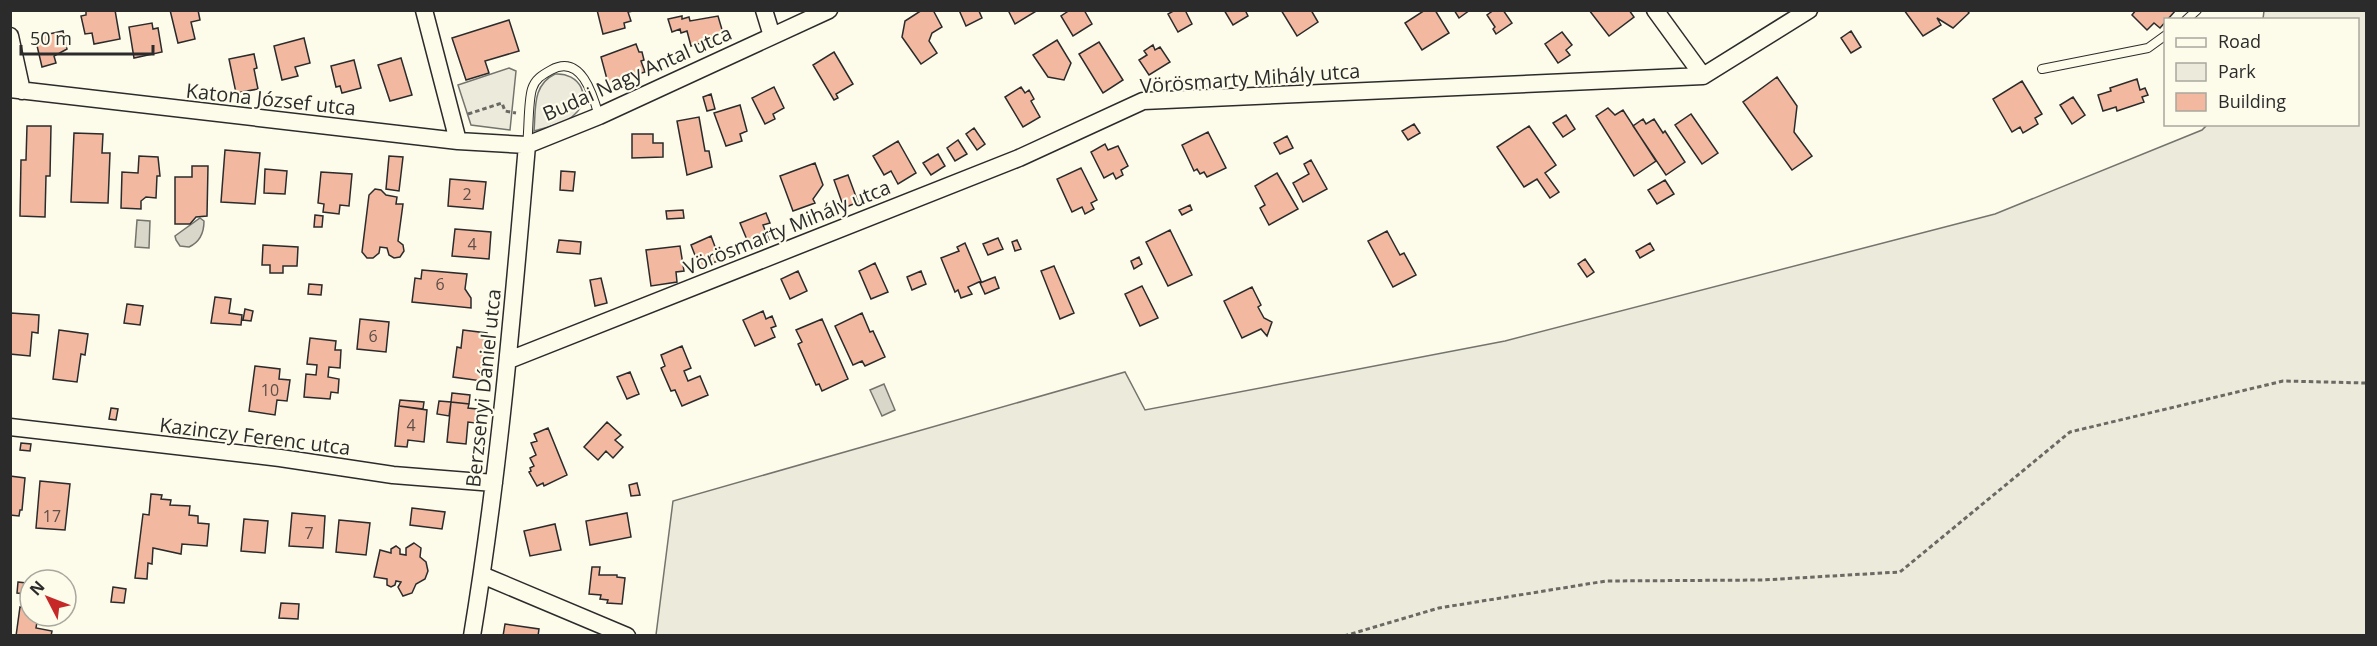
<svg xmlns="http://www.w3.org/2000/svg" width="2377" height="646" viewBox="0 0 2377 646" font-family="'Open Sans',sans-serif">
  <style>
    .green { fill: #ecebdb; stroke: #74746e; stroke-width: 1.5 }
    .water { fill: #d8d7c9; stroke: #74746e; stroke-width: 1.5 }
    .building { fill: #f2b8a0; stroke: #2b2b2b; stroke-width: 1.5 }
    .lines { fill: none; stroke-linecap: round; stroke-linejoin: round }
    .lane-casing { stroke: #2b2b2b; stroke-width: 10 }
    .street-casing { stroke: #2b2b2b; stroke-width: 19 }
    .path { stroke: #6a6964; stroke-width: 3; stroke-dasharray: 4.5 3; stroke-linecap: butt }
    .lane { stroke: #fdfbea; stroke-width: 8 }
    .street { stroke: #fdfbea; stroke-width: 16 }
    .labels { text-anchor: middle; dominant-baseline: central; stroke-width: 4.5; stroke-linejoin: round; paint-order: stroke }
    .number-label { font-size: 16px; fill: #5d4e48 }
    .street-label { font-size: 20px; fill: #2b2b2b; stroke: #fdfbea }
  </style>
  <rect width="100%" height="100%" fill="#fdfbea"/>
  <!-- green -->
  <path class="green" d="M2365 11 2366 13V635H656L673 501 1125 372 1145 410 1505 341 1995 214 2202 130 2207 125 2358 124V20L2263 19 2264 11Z
    M509 68 516 71 510 130 471 125 458 85Z
    M555 74C579 72 594 98 574 115 565 124 547 127 534 131 536 109 532 85 555 74Z"/>
  <!-- water -->
  <path class="water" d="M200 218 204 221C204 233 200 242 189 247L180 246 176 240 175 236Z
    M137 220 150 221 149 248 135 247Z
    M884 384 895 410 882 416 870 390Z"/>
  <!-- building -->
  <path class="building" d="M86 10H115L120 39 94 44 92 33 85 34 81 16 86 15Z
    M170 10H198L200 20 191 22 195 39 178 43Z
    M597 10H632L633 11 628 12 631 21 624 23 625 28 603 34Z
    M922 10H933L942 27 932 33 929 41 937 53 921 64 902 37 905 21Z
    M959 10H981L979 11 982 18 966 26Z
    M1008 10H1038L1015 24Z
    M1070 10H1084L1092 24 1073 36 1061 16Z
    M1175 10H1185L1192 24 1178 32 1168 14Z
    M1224 10H1245L1248 16 1233 25Z
    M1281 10H1311L1318 22 1297 36Z
    M1425 10H1435L1449 33 1422 50 1405 23Z
    M1454 10H1470L1459 18Z
    M1494 10H1503L1512 23 1496 34 1493 29 1495 27 1487 15Z
    M1589 10H1629L1634 17 1609 36Z
    M1904 10H1967L1969 13 1953 28 1937 18 1941 25 1923 36Z
    M2136 10H2176L2160 28 2154 23 2147 30 2132 15Z
    M682 16V19L689 17 690 21 718 16 723 33 711 36 712 40 691 46 687 31 681 33 680 29 672 32 668 19Z
    M509 20 519 51 485 61 489 73 466 80 452 38Z
    M152 23 153 29 158 28 162 52 134 58 129 27Z
    M63 31 67 49 54 56 56 63 42 67 35 37Z
    M1851 31 1861 47 1851 53 1841 38Z
    M1562 32 1572 45 1566 50 1570 55 1558 63 1545 44Z
    M304 38 310 63 295 67 298 76 282 80 274 46Z
    M1057 40 1071 63 1064 80 1048 77 1033 55Z
    M1099 42 1123 80 1103 93 1079 54Z
    M636 44 639 52H642L644 60 641 61 645 72 608 83 601 57Z
    M1153 45 1155 50 1160 47 1170 62 1149 75 1139 60 1147 55 1144 51Z
    M834 52 853 84 836 94 838 98 834 100 813 65Z
    M254 54 257 68 254 69 258 89 236 93 229 59Z
    M401 58 412 95 390 101 378 65Z
    M354 60 361 88 342 93 340 86 336 87 331 66Z
    M1777 77 1797 106 1794 132 1812 156 1792 170 1743 102Z
    M2137 79 2140 90 2145 88 2148 95 2142 97 2144 102 2117 111 2116 107 2103 111 2098 95 2111 91 2110 88Z
    M2022 81 2042 114 2035 118 2038 124 2023 133 2020 127 2012 132 1993 99Z
    M774 87 784 108 773 114 775 119 765 124 752 98Z
    M1021 87 1025 93 1029 90 1034 99 1031 101 1040 117 1023 127 1005 97Z
    M711 94 715 109 707 111 703 97Z
    M2073 97 2085 115 2072 124 2060 105Z
    M740 105 747 131 740 134 742 141 726 146 714 113Z
    M1608 108 1615 115 1623 110 1656 161 1634 176 1596 116Z
    M1691 114 1718 153 1702 164 1675 125Z
    M1566 115 1575 129 1563 137 1553 123Z
    M699 117 705 151H709L712 167 687 175 677 121Z
    M1643 119 1646 124 1654 119 1663 133 1665 131 1685 162 1666 175 1633 126Z
    M1414 124 1420 133 1408 140 1402 131Z
    M27 126H51L50 176H46L45 217 20 216 21 160H26Z
    M1529 126 1556 165 1545 173 1559 192 1550 198 1537 179 1524 187 1497 147Z
    M974 128 985 144 977 150 966 134Z
    M1208 132 1226 168 1207 177 1204 172 1200 174 1197 169 1194 171 1182 145Z
    M74 133 103 134 102 153H110L108 203 71 202Z
    M632 134H653V143H663V157L632 158Z
    M1287 136 1293 148 1280 154 1274 143Z
    M958 140 967 154 955 161 947 148Z
    M898 141 916 173 898 184 891 171 884 175 873 156Z
    M1105 144 1108 150 1118 146 1128 166 1121 170 1123 175 1116 179 1113 173 1104 178 1091 152Z
    M225 150 260 153 255 204 221 202Z
    M938 154 945 166 931 175 923 163Z
    M139 156 158 157 160 176H157L156 198 146 197 141 201V209L121 208 122 172 138 173Z
    M389 156 403 157 399 191 386 189Z
    M1311 160 1327 189 1303 202 1293 183 1309 174 1304 164Z
    M815 163 823 185 813 199 815 203 793 211 780 176Z
    M192 166H208L207 216 196 217 190 224H175V177H192Z
    M1081 168 1097 200 1091 203 1094 209 1085 214 1082 207 1072 212 1057 179Z
    M265 169 287 171 285 194 264 193Z
    M561 171 575 172 573 191 560 190Z
    M321 172 352 174 349 206 340 205 339 214 323 212 324 204 318 203Z
    M1277 173 1298 209 1269 225 1260 208 1265 205 1255 186Z
    M848 175 858 202 844 208 834 180Z
    M450 179 486 182 483 209 448 206Z
    M1665 180 1674 194 1657 204 1648 190Z
    M375 189 381 190 386 195 397 197 396 204H403L398 241 403 245 404 251 400 257 394 258 389 255 387 248 380 247 379 253 373 258H367L362 252 369 195Z
    M1190 205 1192 210 1182 215 1179 210Z
    M683 210 684 218 667 219 666 211Z
    M766 213 770 223 763 225 769 240 750 247 740 223Z
    M315 215 323 216 322 227H314Z
    M455 229 491 232 489 259 452 256Z
    M1170 230 1192 275 1168 286 1146 242Z
    M1387 231 1400 255 1404 253 1416 275 1393 287 1368 241Z
    M711 236 720 260 700 268 691 245Z
    M998 238 1003 249 988 255 983 244Z
    M559 240 581 242 580 254 557 252Z
    M1017 240 1021 249 1015 251 1012 242Z
    M965 243 981 281 968 287 972 294 961 298 958 290 955 292 941 258 959 251 957 247Z
    M1650 243 1654 250 1640 258 1636 251Z
    M263 245 298 247 297 266H283V273H270V265H262Z
    M680 246 684 271 676 272 677 282 651 286 646 250Z
    M1139 257 1142 264 1134 269 1131 261Z
    M1585 259 1594 272 1587 277 1578 264Z
    M875 263 888 292 871 299 859 271Z
    M1054 266 1074 313 1060 319 1041 271Z
    M422 270 467 274 465 289 471 298V308L412 302 415 278 421 279Z
    M798 271 807 291 790 299 781 279Z
    M921 271 926 284 912 290 907 277Z
    M995 277 999 288 985 294 980 283Z
    M601 278 607 303 595 306 590 280Z
    M309 284 322 285 321 295 308 294Z
    M1142 286 1158 318 1140 326 1125 294Z
    M1252 287 1261 305 1258 307 1264 318 1272 322 1267 336 1261 329 1242 338 1224 301Z
    M215 297 231 299 229 313 242 315 241 325 211 323Z
    M127 304 143 306 140 325 124 323Z
    M245 309 253 311 251 321 243 320Z
    M763 311 766 319 772 316 776 326 771 328 775 337 755 346 743 320Z
    M11 313 39 315 38 333 32 332 30 356 10 354Z
    M862 313 870 332 873 331 885 357 865 366 862 361 853 365 835 326Z
    M360 319 389 322 386 352 357 349Z
    M822 319 848 379 822 391 819 384 816 385 798 344 802 342 796 330Z
    M59 330 88 334 85 355 81 354 77 382 53 379Z
    M463 330 487 333 482 381 453 377 457 347 461 348Z
    M310 338 336 341 335 350H341L340 368 329 367 328 377 339 379 338 393 331 392 330 399 304 397 306 374 316 375 317 365 307 364Z
    M682 346 691 368 684 371 688 381 700 376 708 395 682 406 675 390 671 391 661 368 665 366 661 355Z
    M255 366 280 369 279 379 290 380 287 401 277 400 275 415 249 411Z
    M630 372 639 394 627 399 617 377Z
    M452 393 470 395 469 404 451 402Z
    M400 400 424 402 423 409 399 406Z
    M439 401 451 402 449 416 437 414Z
    M451 402 469 404 468 408 477 409 475 423 468 422 466 444 447 442Z
    M399 406 427 410 424 442 408 440 407 447 395 446Z
    M111 408 118 409 116 420 109 419Z
    M607 422 621 435 615 440 623 447 613 458 606 451 598 460 584 447Z
    M548 428 567 475 544 486 543 483 537 486 529 472 531 471 530 468 534 466 530 458 536 455 531 443 537 441 534 434Z
    M21 443 31 444 30 451 20 450Z
    M10 476 25 478 22 510H20L19 516 10 515Z
    M40 481 70 484 65 530 36 528Z
    M637 483 640 495 631 496 629 485Z
    M151 494 162 495 161 499 171 500 170 505 190 506 189 515 198 516V523L209 524 207 546 182 544 181 554 153 548 152 564 148 563 147 579 135 578 143 514 149 515Z
    M412 508 445 512 442 529 410 525Z
    M292 513 325 516 323 548 289 546Z
    M627 513 631 537 590 545 586 521Z
    M244 519 268 521 265 553 241 551Z
    M339 520 370 523 366 555 336 552Z
    M555 524 561 550 530 556 524 531Z
    M414 543 421 548 420 557 426 562 428 571 425 579 416 584 412 593 403 596 398 587 401 582 396 581 395 585 391 587 387 585V579L374 577 380 550 391 553V549L396 546 400 549V554L406 555V548Z
    M592 567H600L599 575H617V577L625 578 622 604 607 603 608 600 600 599 601 595 589 594Z
    M18 582 26 583 25 594 17 593Z
    M113 587 126 589 124 603 111 602Z
    M281 603 299 604 298 619 279 618Z
    M20 607 30 609V616H38L36 628 52 631 51 636H16Z
    M505 624 539 629 538 636H503Z"/>
  <g class="lines">
    <!-- lane casing -->
    <g class="lane-casing">
      <path id="lane" d="M2186 20 2197 10
        M2042 69 2148 48 2166 35
        M527 145C529 130 528 102 532 89 535 79 542 75 551 70 581 53 593 95 599 116"/>
    </g>
    <!-- street casing -->
    <g class="street-casing">
      <path id="street" d="M424 10 458 141
        M764 10 772 36
        M1655 10 1703 76
        M10 36 22 91
        M10 89 458 141 527 145 599 116 829 10
        M509 360 1019 158 1143 101 1703 76 1809 10
        M10 427 280 458 393 475 494 483
        M482 575 627 636
        M472 636C499 473 513 309 527 145"/>
    </g>
    <!-- path -->
    <path class="path" d="M468 114 502 103 505 111 516 113
      M1344 636 1439 608 1606 581 1763 580 1900 572 2070 432 2283 381 2366 383"/>
    <!-- lane -->
    <use href="#lane" class="lane"/>
    <!-- street -->
    <use href="#street" class="street"/>
  </g>
  <g class="labels">
    <!-- number labels -->
    <g class="number-label">
      <text x="467" y="194">2</text>
      <text x="472" y="244">4</text>
      <text x="440" y="284">6</text>
      <text x="373" y="336">6</text>
      <text x="270" y="390">10</text>
      <text x="411" y="425">4</text>
      <text x="52" y="516">17</text>
      <text x="309" y="533">7</text>
    </g>
    <!-- street labels -->
    <g class="street-label">
      <text transform="translate(637 73) rotate(-24)">Budai Nagy Antal utca</text>
      <text transform="translate(1250 78) rotate(-4)">Vörösmarty Mihály utca</text>
      <text transform="translate(271 99) rotate(6)">Katona József utca</text>
      <text transform="translate(787 227) rotate(-22)">Vörösmarty Mihály utca</text>
      <text transform="translate(483 388) rotate(-84)">Berzsenyi Dániel utca</text>
      <text transform="translate(255 436) rotate(7)">Kazinczy Ferenc utca</text>
    </g>
  </g>
  <!-- border -->
  <rect width="2377" height="646" fill="none" stroke="#2b2b2b" stroke-width="24"/>
  <!-- legend -->
  <rect x="2164" y="18" width="195" height="108" fill="#fdfbea" stroke="#a9a89e" stroke-width="1.5"/>
  <rect x="2176" y="38" width="30" height="9" fill="#fdfbea" stroke="#a9a89e" stroke-width="1.5"/>
  <text x="2218" y="48" font-size="18" fill="#2b2b2b">Road</text>
  <rect x="2176" y="63" width="30" height="18" fill="#ecebdb" stroke="#a9a89e" stroke-width="1.5"/>
  <text x="2218" y="78" font-size="18" fill="#2b2b2b">Park</text>
  <rect x="2176" y="93" width="30" height="18" fill="#f2b8a0" stroke="#a9a89e" stroke-width="1.5"/>
  <text x="2218" y="108" font-size="18" fill="#2b2b2b">Building</text>
  <!-- north arrow -->
  <g transform="translate(48 598) rotate(312)"><circle r="28" fill="#fdfbea" stroke="#a9a89e" stroke-width="1.5"/>
  <path d="M0-4.5L10 22L0 15L-10 22Z" fill="#c62828"/>
  <text y="-9" font-size="16" font-weight="bold" text-anchor="middle" fill="#2b2b2b">N</text>
  </g>
  <!-- scale -->
  <path d="M21 45v9h132v-9" fill="none" stroke="#2b2b2b" stroke-width="3"/>
  <text x="30" y="45" font-size="18" fill="#2b2b2b" stroke="#fdfbea" stroke-width="4.5" paint-order="stroke">50 m</text>
</svg>
